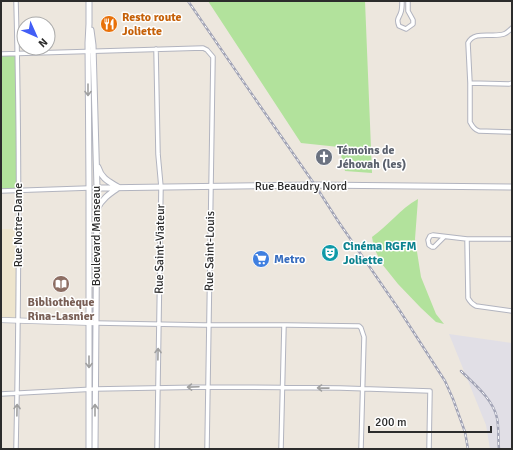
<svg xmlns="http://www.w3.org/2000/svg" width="513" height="450" viewBox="0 0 513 450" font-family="Signika,sans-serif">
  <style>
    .industrial { fill: #e1dfe6 }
    .education { fill: #eee5ce }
    .green { fill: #b2e29c }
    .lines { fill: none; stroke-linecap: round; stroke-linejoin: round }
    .minor-casing { stroke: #b2b4bf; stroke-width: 5.5 }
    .tertiary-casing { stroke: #b2b4bf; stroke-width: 6 }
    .secondary-casing { stroke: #b2b4bf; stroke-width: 7 }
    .minor { stroke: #fff; stroke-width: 3.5 }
    .tertiary { stroke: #fff; stroke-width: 4.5 }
    .secondary { stroke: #fff; stroke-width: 5 }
    .rail-casing { stroke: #a1a3b5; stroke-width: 2.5 }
    .rail { stroke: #fff; stroke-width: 1; stroke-dasharray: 3; stroke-linecap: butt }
    .oneway { stroke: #a0a0a0 }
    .labels { text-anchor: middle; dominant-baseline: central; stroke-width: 3; stroke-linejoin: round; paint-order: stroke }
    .food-label { font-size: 12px; font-weight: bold; fill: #c56008; stroke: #fff; text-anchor: start }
    .worship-label { font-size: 12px; font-weight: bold; fill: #5b616d; stroke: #fff; text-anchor: start }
    .street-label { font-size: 12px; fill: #2c2c2c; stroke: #fff }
    .culture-label { font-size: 12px; font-weight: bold; fill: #0d838f; stroke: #fff; text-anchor: start }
    .shop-label { font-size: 12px; font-weight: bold; fill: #366cbe; stroke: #fff; text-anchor: start }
    .education-label { font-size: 12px; font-weight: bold; fill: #785e54; stroke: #fff }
  </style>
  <rect width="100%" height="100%" fill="#ede7de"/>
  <!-- industrial -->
  <path class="industrial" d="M449 334 512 343V449H490L486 425Z"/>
  <!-- education -->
  <path class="education" d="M1 229H19L18 321 1 320Z"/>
  <!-- green -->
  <path class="green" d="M208 1H365L372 173 345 171 339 147 301 143Z
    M1 54H18L19 190 1 191Z
    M418 199 415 239 421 277 436 314 444 324 436 322 421 308 398 284 382 264 374 248 372 237C388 226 400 209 418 199Z"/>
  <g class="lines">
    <!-- minor casing -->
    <g class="minor-casing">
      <path id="minor" d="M16 1C20 150 19 300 16 449
        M402 1C402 4 402 9 401 12 399 19 396 18 399 26L406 29 413 24V20L408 11V1
        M512 28C510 30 507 33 504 34 493 38 474 30 468 43L470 83V122C472 126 475 130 479 131L512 132
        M156 49 158 154 161 187 157 449
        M1 54 203 48 207 50 213 57 207 449
        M470 83 509 84 512 83
        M1 191 89 188
        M444 237 434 247H432L429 245 428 240 430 236 433 235 467 239H512
        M467 239 468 298C470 302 472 304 476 306L512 311
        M96 323 204 325H287L359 326 361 328 364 337 361 449
        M1 394 95 389 208 387 340 388 430 391 429 449
        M281 449 284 325"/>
    </g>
    <!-- tertiary casing -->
    <g class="tertiary-casing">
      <path id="tertiary" d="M1 320 96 323"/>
    </g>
    <!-- secondary casing -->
    <g class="secondary-casing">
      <path id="secondary" d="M91 30 93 45 97 188 95 449
        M98 167C102 179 108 181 118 187
        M95 188 315 185 512 187
        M97 209C102 199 109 194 118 188
        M89 449V188L88 43 89 24V1"/>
    </g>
    <!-- minor -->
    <use href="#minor" class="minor"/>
    <!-- tertiary -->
    <use href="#tertiary" class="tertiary"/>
    <!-- secondary -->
    <use href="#secondary" class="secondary"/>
    <!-- rail casing -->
    <g class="rail-casing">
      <path id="rail" d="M188 1 258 103 315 185 338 221 400 311 445 381 453 399 465 432 468 449
        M461 371C474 384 493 399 497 418 499 428 498 439 499 449"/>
    </g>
    <!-- rail -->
    <use href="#rail" class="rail"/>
  </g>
  <!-- one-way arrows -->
  <defs><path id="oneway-shaft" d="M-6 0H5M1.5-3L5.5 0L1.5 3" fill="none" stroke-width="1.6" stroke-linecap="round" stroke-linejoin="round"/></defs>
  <g class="oneway">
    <use href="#oneway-shaft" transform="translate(88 90) rotate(90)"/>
    <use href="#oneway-shaft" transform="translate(158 354) rotate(-89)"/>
    <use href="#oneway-shaft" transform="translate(89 362) rotate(90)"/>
    <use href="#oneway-shaft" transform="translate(193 387) rotate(178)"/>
    <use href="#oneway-shaft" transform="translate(323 388) rotate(-179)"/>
    <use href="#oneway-shaft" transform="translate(17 410) rotate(-89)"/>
    <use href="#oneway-shaft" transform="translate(95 410) rotate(-90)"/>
  </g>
  <!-- icons -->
  <defs>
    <g id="restaurant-disc" transform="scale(0.9)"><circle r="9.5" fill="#e8710a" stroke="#fff"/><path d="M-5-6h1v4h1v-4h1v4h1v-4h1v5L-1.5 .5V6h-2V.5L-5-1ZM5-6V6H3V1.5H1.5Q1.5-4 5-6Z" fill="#fff"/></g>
    <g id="church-disc" transform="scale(0.9)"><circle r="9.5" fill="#6b7280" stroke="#fff"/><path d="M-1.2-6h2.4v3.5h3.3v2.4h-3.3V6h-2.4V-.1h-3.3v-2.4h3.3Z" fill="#fff"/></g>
    <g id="theatre-disc" transform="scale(0.9)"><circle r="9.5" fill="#0f9aa8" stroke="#fff"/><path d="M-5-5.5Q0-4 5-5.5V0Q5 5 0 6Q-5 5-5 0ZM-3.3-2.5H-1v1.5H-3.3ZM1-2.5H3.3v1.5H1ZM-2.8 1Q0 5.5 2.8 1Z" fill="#fff"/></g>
    <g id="supermarket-disc" transform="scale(0.9)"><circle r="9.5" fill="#3f7fe0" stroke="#fff"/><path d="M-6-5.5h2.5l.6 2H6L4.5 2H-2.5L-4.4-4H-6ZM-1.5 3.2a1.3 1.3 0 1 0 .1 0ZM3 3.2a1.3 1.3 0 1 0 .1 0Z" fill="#fff"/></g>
    <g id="library-disc" transform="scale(0.9)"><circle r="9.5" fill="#8d6e63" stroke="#fff"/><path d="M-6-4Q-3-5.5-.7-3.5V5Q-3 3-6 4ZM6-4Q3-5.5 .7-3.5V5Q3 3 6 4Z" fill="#fff"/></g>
  </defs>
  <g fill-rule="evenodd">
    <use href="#restaurant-disc" x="109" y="24"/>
    <use href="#church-disc" x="324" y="157"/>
    <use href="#theatre-disc" x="330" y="253"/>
    <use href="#supermarket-disc" x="261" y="259"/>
    <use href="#library-disc" x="61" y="284"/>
  </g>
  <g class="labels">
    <!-- food labels -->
    <g class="food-label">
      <text x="122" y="17">Resto route<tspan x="122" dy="14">Joliette</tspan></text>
    </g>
    <!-- worship labels -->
    <g class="worship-label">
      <text x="337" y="150">Témoins de<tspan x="337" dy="14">Jéhovah (les)</tspan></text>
    </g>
    <!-- street labels -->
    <g class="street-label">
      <text x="301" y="186">Rue Beaudry Nord</text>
      <text transform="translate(18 225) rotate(-90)">Rue Notre-Dame</text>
      <text transform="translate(96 236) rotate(-90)">Boulevard Manseau</text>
      <text transform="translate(160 249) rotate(-89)">Rue Saint-Viateur</text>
      <text transform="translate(210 251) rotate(-89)">Rue Saint-Louis</text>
    </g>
    <!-- culture labels -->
    <g class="culture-label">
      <text x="343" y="246">Cinéma RGFM<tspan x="343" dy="14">Joliette</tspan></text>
    </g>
    <!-- shop labels -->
    <g class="shop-label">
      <text x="274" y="259">Metro</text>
    </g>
    <!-- education labels -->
    <g class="education-label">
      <text x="61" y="302">Bibliothèque<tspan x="61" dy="14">Rina-Lasnier</tspan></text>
    </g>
  </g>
  <!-- border -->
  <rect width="513" height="450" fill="none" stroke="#2c2c2c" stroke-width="4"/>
  <!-- north arrow -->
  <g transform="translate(36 36) rotate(135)"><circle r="19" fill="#ffffff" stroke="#ababab"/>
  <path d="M0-3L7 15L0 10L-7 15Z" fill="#425ef6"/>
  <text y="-6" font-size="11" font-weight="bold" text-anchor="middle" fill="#2c2c2c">N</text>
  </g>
  <!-- scale -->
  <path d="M369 426v6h122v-6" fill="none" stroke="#2c2c2c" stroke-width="2"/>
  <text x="375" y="426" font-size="12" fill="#2c2c2c" stroke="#ffffff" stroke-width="3" paint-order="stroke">200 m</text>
</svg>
